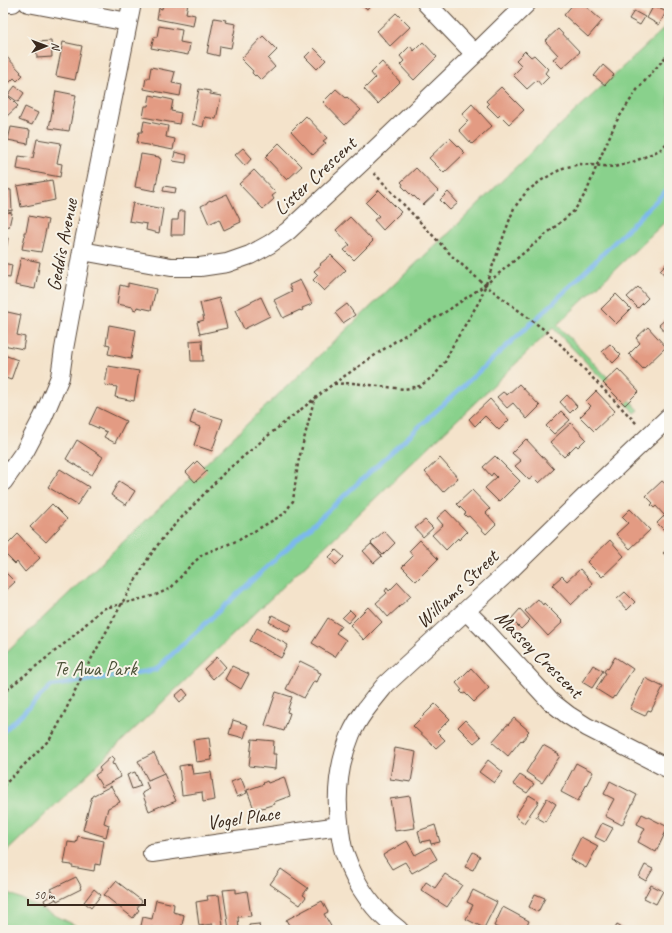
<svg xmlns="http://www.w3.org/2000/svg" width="672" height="933" viewBox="0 0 672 933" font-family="Caveat,sans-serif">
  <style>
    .park { fill: #89d18c; stroke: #627e55 }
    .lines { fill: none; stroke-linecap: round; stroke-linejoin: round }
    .stream { stroke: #7cb8ee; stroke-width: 4.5 }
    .building { fill: #e39b83 }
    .minor-casing { stroke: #574638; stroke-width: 20 }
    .path { stroke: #574638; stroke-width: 2.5; stroke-dasharray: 3 3; stroke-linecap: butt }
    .minor { stroke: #fff; stroke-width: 18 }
    .labels { text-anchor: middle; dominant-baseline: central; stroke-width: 4; stroke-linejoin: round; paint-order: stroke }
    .street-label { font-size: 20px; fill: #3b2a1e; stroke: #f7f3e8 }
    .park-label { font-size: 20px; fill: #4e543a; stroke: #f7f3e8 }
  </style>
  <rect width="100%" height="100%" fill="#f7f3e8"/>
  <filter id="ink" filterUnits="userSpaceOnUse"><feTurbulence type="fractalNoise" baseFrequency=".025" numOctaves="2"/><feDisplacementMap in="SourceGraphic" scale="8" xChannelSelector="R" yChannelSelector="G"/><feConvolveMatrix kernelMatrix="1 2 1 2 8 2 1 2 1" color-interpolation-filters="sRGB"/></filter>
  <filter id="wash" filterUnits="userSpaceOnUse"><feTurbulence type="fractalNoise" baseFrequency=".012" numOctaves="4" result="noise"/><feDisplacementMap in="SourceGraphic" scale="16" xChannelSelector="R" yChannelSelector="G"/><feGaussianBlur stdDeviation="0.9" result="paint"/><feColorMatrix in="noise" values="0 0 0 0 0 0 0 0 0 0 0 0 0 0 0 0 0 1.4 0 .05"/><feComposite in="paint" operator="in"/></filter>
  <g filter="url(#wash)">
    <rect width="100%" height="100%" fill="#f4e3cb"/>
    <!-- park -->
    <path class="park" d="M669 24V218L557 325 639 410 635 413 553 328 3 855V656L443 238 448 234 526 157Z
      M3 890 85 930H3Z"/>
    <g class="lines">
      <!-- stream -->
      <path class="stream" d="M3 732 51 686 155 670 550 306 669 188"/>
    </g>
    <g id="blocks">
      <!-- building -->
      <path class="building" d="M163 3H188L186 13 195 15 193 26 157 19 159 8 162 9Z
        M360 3H372L367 9Z
        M574 3 577 5 578 3H582L602 21 588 37 564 15Z
        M654 5 666 12 659 25 647 18Z
        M634 11 645 17 640 25 629 19Z
        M396 13 410 27 390 46 377 31Z
        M214 18 226 20 225 22 236 24 231 48 220 46 219 56 207 53Z
        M159 26 182 30 180 42 190 44 188 55 151 48 154 37H157Z
        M558 29 580 52 562 68 553 59 558 55 545 41Z
        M263 36 277 50 268 59 275 67 261 80 256 75 255 76 252 73 253 71 241 59Z
        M51 41 52 57 37 58 36 42Z
        M63 42 82 46 75 80 56 76Z
        M423 42 437 57 414 80 400 65 404 61 400 56 410 46 414 51Z
        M314 48 326 60 317 69 305 57Z
        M525 51 531 57 534 55 548 69 545 73 549 77 541 85 537 80 527 89 513 75 522 66 516 60Z
        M3 53 21 72 20 73 23 75 17 81 14 78 6 86 3 83Z
        M382 62 400 82 378 104 364 89 375 78 371 73Z
        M603 65 614 75 605 85 594 76Z
        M151 67 175 72 172 83 182 85 180 96 144 89 146 78H149Z
        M15 86 24 93 18 102 8 95Z
        M501 87 524 110 509 124 500 115 498 117 487 106 489 104 486 101Z
        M199 89 210 91V94L221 96 216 119 205 117 203 127 192 124Z
        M336 89 346 98 347 97 361 110 345 125 323 102Z
        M56 91 76 95 69 131 49 128Z
        M6 94 18 106 7 116 3 113V97Z
        M150 95 173 100 171 111 181 113 179 124 143 117 145 106H148Z
        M472 104 492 126 472 144 459 130 468 121 462 114Z
        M25 107 38 113 32 125 19 120Z
        M306 116 327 138 323 141 326 143 313 155 291 131Z
        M144 121 168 126 166 137 175 139 173 150 137 143 139 132H142Z
        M11 127 30 130 28 144 8 140Z
        M450 138 465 153 444 173 429 158Z
        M37 139 61 143 57 163 62 164 60 177 17 169 19 156 33 158Z
        M279 143 302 166 287 180 265 157Z
        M243 148 252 158 245 166 235 155Z
        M175 152 187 155 186 163 173 161Z
        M141 154 159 157V158L161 159 155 191 135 187Z
        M416 168 438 191 423 205 414 196 413 197 402 186 403 184 401 182Z
        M254 170 276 193 272 196 274 199 263 209 239 184Z
        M52 180 55 200 21 207 17 186Z
        M164 186 176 188 175 193 163 191Z
        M3 189 11 190 12 211 3 209Z
        M379 190 401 212 383 230 374 220 379 216 366 203Z
        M448 192 458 203 450 210 440 200Z
        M227 194 241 222 224 230 219 219 209 224 201 206 207 203V202L210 200 211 201Z
        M133 203 163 209 159 233 146 230 147 224 129 221Z
        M3 211 12 213 9 227 3 226Z
        M179 211H185L184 235H171L172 220H178Z
        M29 216 48 220 41 252 22 249 25 235H24V232H26Z
        M350 217 373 241 354 260 344 250 350 245 336 230Z
        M3 237 8 238 6 250H3Z
        M331 255 346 270 324 291 313 280 318 275 314 271 321 265 320 264Z
        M21 258 40 262 35 289 15 285Z
        M669 261V280L660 270Z
        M3 263 12 265 10 278 3 277Z
        M300 280 312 304 302 308 303 310 301 311 300 310 283 318 274 300 292 291 289 285Z
        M128 283 156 289 151 310 137 307 136 310 133 309V307L117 304 120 285 128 287Z
        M638 287 648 298 638 308 627 297Z
        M616 294 631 309 616 324 601 309Z
        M261 297 270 316 244 329 235 310Z
        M219 298 227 328 200 334 197 322 204 320 200 303Z
        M347 304 355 315 343 323 335 313Z
        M3 311 21 315 17 335 25 337 23 349 3 345Z
        M669 316V336L659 325Z
        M109 325 136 330 131 359 108 354 110 345 106 344Z
        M648 327 666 347 643 369 629 354 640 343 636 338Z
        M202 340 203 361H191L190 341Z
        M610 344 621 355 613 363 602 351Z
        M4 355 18 360 11 380 3 377Z
        M108 366 139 371 134 401 115 397 117 387 105 385Z
        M618 369 639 391 625 405 603 383Z
        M519 384 540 406 527 419 513 403 507 408 497 397 503 392 507 395Z
        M596 391 615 411 594 431 580 417 591 406 586 401Z
        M567 395 577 406 570 413 560 402Z
        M490 399 509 420 499 430 485 416 475 426 469 419Z
        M97 407 126 421 115 443 104 437 107 432 89 424Z
        M194 410 223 419 212 451 194 445 200 427 190 423Z
        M561 411 570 420 554 434 546 426Z
        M571 423 586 439 578 447 576 445 564 457 550 442Z
        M526 439 554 469 539 483 533 477 529 480 515 466 521 461 512 453Z
        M77 440 103 457 92 475 66 459Z
        M495 456 520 481 499 502 485 488 497 477 493 473 491 476 483 467Z
        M440 458 458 478 443 492 425 472Z
        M197 461 207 471 195 482 186 472Z
        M60 469 89 487 77 505 48 487Z
        M119 481 135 491 126 505 111 495Z
        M662 481 669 487V511L664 515 656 506 654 508 651 505 653 503 646 496Z
        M472 490 490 509 486 513 496 524 486 534 469 516 467 517 464 514 466 513 457 504Z
        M52 504 67 519 46 542 30 527Z
        M630 509 650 530 630 549 616 534 628 523 622 517Z
        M446 510 467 532 459 540 458 538 446 550 432 535 443 525 437 518Z
        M664 516 669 521V532L667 533 657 523Z
        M425 520 433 528 423 537 415 528Z
        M384 531 395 543 383 555 371 543Z
        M18 534 40 558 25 572 17 562 15 564 4 553 6 551 3 549Z
        M420 540 438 559 416 581 402 567 413 556 409 551Z
        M610 540 624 556 602 577 587 562Z
        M371 544 382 556 374 563 363 551Z
        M669 547V559L663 553Z
        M336 550 344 557 336 565 329 557Z
        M580 569 593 584 571 605 552 585 562 576 567 581Z
        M3 570 15 582 3 593Z
        M398 582 411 596 388 617 376 603 387 593 385 591 387 588 389 591Z
        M625 592 635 602 627 610 617 599Z
        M538 599 543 605 544 603 563 622 548 636 525 611Z
        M368 607 382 622 364 640 350 625Z
        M520 609 530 620 521 629 511 619Z
        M350 610 355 615 348 623 342 618Z
        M272 615 292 625 288 632 269 622Z
        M328 618 341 626 336 633 346 640 335 657 312 643Z
        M257 628 288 645 281 658 250 641Z
        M217 657 226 667 213 679 204 669Z
        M615 657 633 669 615 697 614 696 612 699 596 689 606 673 604 672 606 668 608 669Z
        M300 661 318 670V672L321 673 317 682 314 681 304 698 286 689Z
        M593 665 603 671 592 688 582 682Z
        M232 666 249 674 241 689 225 679Z
        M471 668 489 688 474 702 465 693 463 694 460 691 462 690 456 683Z
        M645 678 663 687 651 711 648 710 645 716 630 709Z
        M183 689 188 695 180 702 175 696Z
        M276 692 292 697 287 712 290 713 284 731 265 725Z
        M435 704 450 719 437 732 445 740 436 748 413 726Z
        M514 718 529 731 527 733 528 734 522 741 521 740 508 756 492 742 507 725H508Z
        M233 720 248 725 244 738 229 734Z
        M465 720 481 737 474 743 458 727Z
        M209 738 212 760 196 762 193 740Z
        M252 739 274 741 273 754H276L275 769 249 766Z
        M543 745 559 754 558 755 560 756 542 783 526 772Z
        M395 748 416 752 411 782 390 779Z
        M154 753 164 773 148 780 138 761Z
        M112 756 115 759 112 763 113 765 114 764 121 777 102 787 95 775 101 771 99 768Z
        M488 760 503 772 494 783 479 772Z
        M576 763 593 772 578 801 561 792Z
        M191 764 193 774 211 772 215 800 203 802 202 792 182 795 179 766Z
        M135 772 141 786 132 789 127 775Z
        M164 774 176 801 164 806 163 805 149 811 142 793 149 789 146 782Z
        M520 775 534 784 527 793 513 784Z
        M284 777 290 796 274 802 275 804 262 808 261 807 254 809 247 790 264 784 263 783 267 781 268 783Z
        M241 778 247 793 237 797 231 782Z
        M610 781 637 795 622 825 605 816 614 799 604 794Z
        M111 786 120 802 108 808 104 823 109 825 106 837 83 830 92 796Z
        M529 795 539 801 524 823 515 816Z
        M410 796 415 828 395 831 390 799Z
        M547 798 556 804 545 822 536 817Z
        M642 814 668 827 656 852 638 842 645 828 637 824Z
        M602 823 613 828 605 842 595 837Z
        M435 825 440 842 431 844 430 840 421 842 418 831Z
        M78 836 104 841 100 865 95 864 94 871 72 867V865L64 864 68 842 76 843Z
        M581 837 598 846 586 868 570 859Z
        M407 841 415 855 430 847 437 859 412 873 405 862 392 869 383 855Z
        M473 852 480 856 473 870 465 867Z
        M645 865 653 869 646 881 639 877Z
        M281 869 308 888 303 895 306 897 300 905 270 884Z
        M445 874 462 885 447 907 421 890 426 882 435 888Z
        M76 877 81 886 80 887 81 889 57 901 51 889Z
        M116 881 142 901 137 908 139 910 133 918 104 895Z
        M651 885 663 891 656 904 644 898Z
        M94 889 101 895 91 908 84 902Z
        M236 889V893L247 891 251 916 238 917 239 930H229L223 890Z
        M473 890 497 902 484 928 466 919 473 905 467 902Z
        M53 894 56 899 46 905 44 900Z
        M535 894 545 898 538 912 529 907Z
        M219 895 223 926 213 927V924L199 926 196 902 208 900 207 896Z
        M156 900 174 904 173 912 184 915 181 930H161V929L151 927V930H140L143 917 152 919Z
        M322 901 328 912 324 914 333 930H307L306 928 303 930H292L286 920Z
        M503 907 529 921 525 930H502L494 926Z
        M259 924 260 930H249V925Z
        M617 925 626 930H614Z"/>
    </g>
  </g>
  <g filter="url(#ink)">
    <use href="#blocks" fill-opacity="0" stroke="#574638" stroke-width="1"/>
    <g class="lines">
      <!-- minor casing -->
      <g class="minor-casing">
        <path id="minor" d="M3 3H13
          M28 3 128 22
          M426 3 475 54
          M82 251 171 267H200L227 263 250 255 270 244 288 231 364 160 475 54 527 3
          M3 482 25 451 43 417 60 377 64 349 82 251 132 3
          M466 611 482 627 550 701 568 715 587 727 669 769
          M152 853 339 826
          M399 930C375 912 356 886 346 857 342 849 341 839 340 830 335 797 338 765 351 734 359 716 373 700 386 684L510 570 591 491 669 417"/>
      </g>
      <!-- path -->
      <path class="path" d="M374 173 453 257 485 285 542 328 559 343 637 424
        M334 384 353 383 404 389 420 386 434 376 445 362 453 345 480 300 514 208 527 191 542 180 563 168 580 164 614 167 633 162 660 150 669 141
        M3 694 10 687 69 640 102 609 156 595 171 588 189 567 203 554 239 540 284 514 293 501 298 463 314 400
        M3 786 50 739 58 726 83 674 121 605 149 557 165 535 225 472 270 434 333 384 400 338 447 311 485 285 574 211 587 191 597 165 616 122 637 90 669 53"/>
      <!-- minor -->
      <use href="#minor" class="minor"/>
    </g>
  </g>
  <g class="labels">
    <!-- street labels -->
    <g class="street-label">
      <text transform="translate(315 176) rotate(-43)">Lister Crescent</text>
      <text transform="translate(62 245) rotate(-79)">Geddis Avenue</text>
      <text transform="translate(457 589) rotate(-43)">Williams Street</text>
      <text transform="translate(539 654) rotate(45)">Massey Crescent</text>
      <text transform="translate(243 818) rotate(-8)">Vogel Place</text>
    </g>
    <!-- park labels -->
    <g class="park-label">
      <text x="95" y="668">Te Awa Park</text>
    </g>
  </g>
  <!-- margin -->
  <rect width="672" height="933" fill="none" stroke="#f7f3e8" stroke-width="16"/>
  <!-- north arrow -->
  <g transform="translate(46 46) rotate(89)" stroke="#f7f3e8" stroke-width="3" paint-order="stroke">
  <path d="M0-3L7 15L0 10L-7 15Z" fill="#3b2a1e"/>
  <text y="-6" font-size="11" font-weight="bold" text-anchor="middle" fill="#3b2a1e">N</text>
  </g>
  <!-- scale -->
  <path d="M28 899v6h117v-6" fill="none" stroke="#3b2a1e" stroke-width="2"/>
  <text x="34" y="899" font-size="12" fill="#3b2a1e" stroke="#f7f3e8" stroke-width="3" paint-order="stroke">50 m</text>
</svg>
